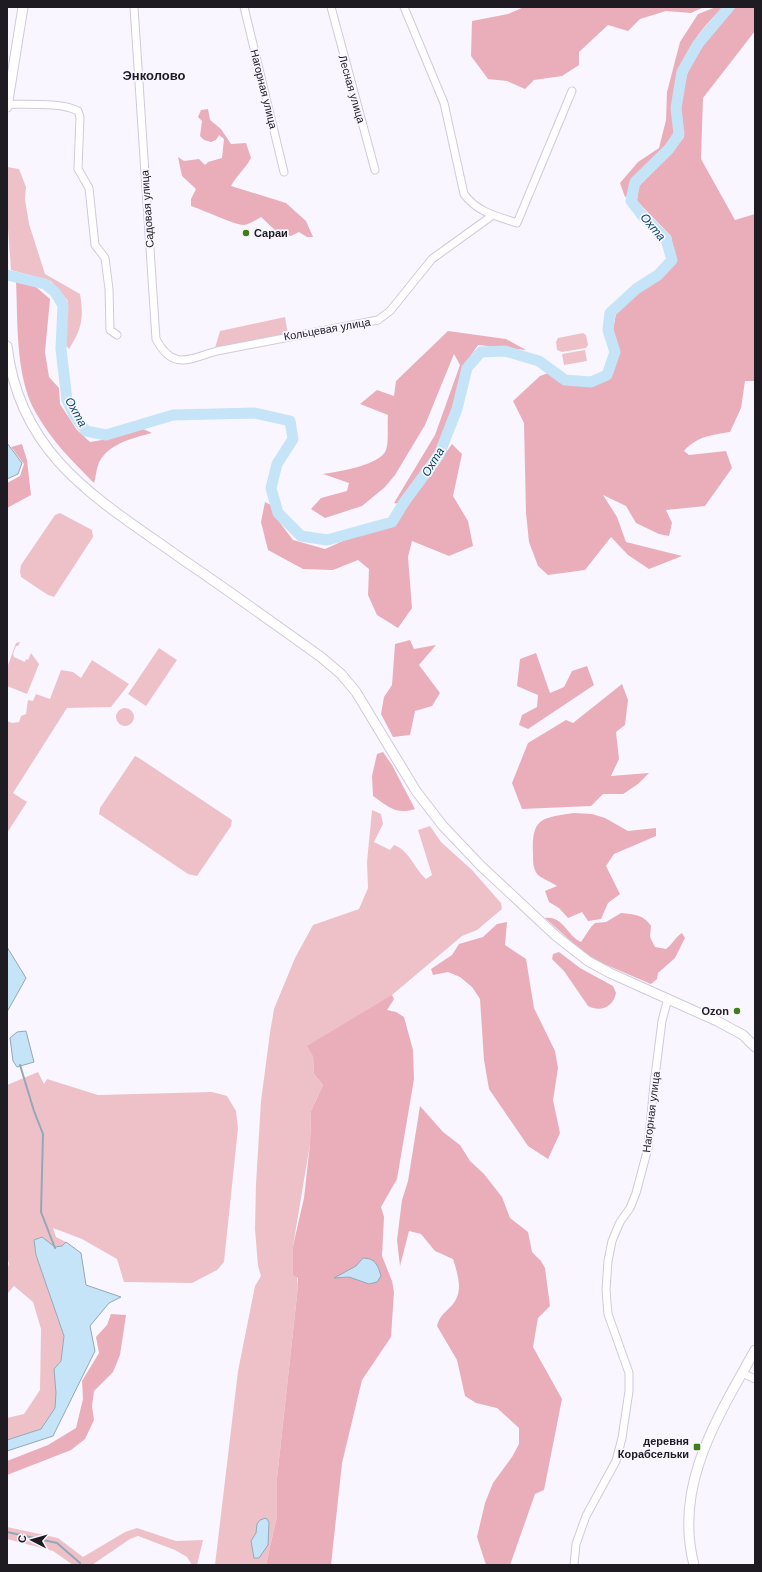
<svg xmlns="http://www.w3.org/2000/svg" width="762" height="1572" viewBox="0 0 762 1572" font-family="Helvetica,sans-serif">
  <style>
    .green { fill: #eec1c9 }
    .forest { fill: #e9aeb9 }
    .water { fill: #c5e4f7; stroke: #93a8b7 }
    .lines { fill: none; stroke-linecap: round; stroke-linejoin: round }
    .stream { stroke: #93a8b7; stroke-width: 2 }
    .river { stroke: #c5e4f7; stroke-width: 11 }
    .minor-casing { stroke: #d0c9de; stroke-width: 9 }
    .major-casing { stroke: #d0c9de; stroke-width: 11 }
    .minor { stroke: #fff; stroke-width: 7 }
    .major { stroke: #fff; stroke-width: 9 }
    .poi-dot { fill: #417e1b; stroke: #f9f6ff; stroke-width: 1.5 }
    .labels { text-anchor: middle; dominant-baseline: central; stroke-width: 3.5; stroke-linejoin: round; paint-order: stroke }
    .street-label { font-size: 11px; fill: #1e1b23; stroke: #f9f6ff }
    .poi-label { font-size: 11px; font-weight: bold; fill: #1e1b23; stroke: #f9f6ff; text-anchor: end }
    .water-label { font-size: 12px; font-style: italic; fill: #004665; stroke: #f9f6ff }
    .quarter-label { font-size: 13px; font-weight: bold; fill: #1e1b23; stroke: #f9f6ff }
  </style>
  <rect width="100%" height="100%" fill="#f9f6ff"/>
  <!-- green -->
  <path class="green" d="M7 167 19 169 26 187 25 199 29 224 45 274 80 294C84 317 82 329 69 349L64 343 68 301 51 281 11 270 7 215Z
    M285 317 288 334 215 348 220 331Z
    M583 333 586 335 588 345 586 348 562 352 557 350 556 342 558 338Z
    M585 350 587 361 564 365 562 354Z
    M60 513 92 530 93 537 54 597 48 595 21 577 20 571 21 565 55 515Z
    M20 642 18 646H16L13 654 14 657 25 662 26 659 28 660 31 653 39 664 27 694 7 686V668L16 643Z
    M159 648 177 660 146 706 128 694Z
    M92 660 129 684 111 707 67 708 13 793 27 802 7 833V721L12 723 19 722 21 716 26 714 28 700 33 701 36 694 50 699 61 670 73 672 81 678Z
    M116 717a9 9 0 1 1 18 0a9 9 0 1 1-18 0Z
    M135 756 139 758 232 820 231 826 197 876 188 874 99 814 100 808Z
    M372 810 381 814 383 824 374 842 390 850 394 845C409 850 414 868 426 879L432 875 418 830 430 826 441 842 472 870 501 903 502 909 477 930 462 936 392 995 313 1056 314 1074 323 1085 311 1111 310 1144 293 1246 298 1286 277 1478V1516L266 1565H215L238 1371 255 1286 261 1276 258 1266 255 1229 256 1184 261 1101 270 1033 274 1009 295 958 313 925 359 909 368 888 367 862Z
    M38 1072 44 1084 47 1079 98 1095 212 1092 227 1096 236 1111 238 1128 224 1262 217 1270 192 1283 124 1282 117 1259 82 1239 53 1228 56 1237 66 1242 62 1246 54 1247 42 1237 34 1240 36 1255 64 1336 61 1361 54 1369 56 1393 55 1408 41 1429 7 1440V1418L24 1414 40 1390 41 1329 33 1302 14 1286 7 1294V1271L9 1263 7 1259V1085Z
    M7 1527 58 1538 83 1557 125 1532 137 1528 176 1541 203 1540 197 1565H192L187 1557 175 1550 138 1536 130 1539 92 1565H73L53 1551 7 1539Z"/>
  <!-- forest -->
  <path class="forest" d="M524 7H704L691 13 666 11 640 19 628 31 608 25 579 52V65L562 76 534 80 525 89 507 81 488 79 471 56 472 21 508 14Z
    M716 7H724C697 31 676 62 674 99 673 109 677 123 674 133 667 154 648 162 635 179 631 183 630 191 627 196L625 197 620 183 638 162 659 148 666 120 667 92 680 42 698 14Z
    M737 7H755V31L703 98 701 159 735 220 755 214V381H745L741 408 730 432C712 435 697 436 684 451L689 455 726 451 732 468 705 506 666 510 672 523 669 536 659 534 636 523 626 506 603 495 617 517 626 542 682 556 649 569 628 555 611 537 585 570 548 575 538 566 529 542 526 513 524 423 513 401 540 376 548 373C568 386 587 390 609 379L620 352 613 329 616 314 637 292 657 281 675 257 671 236 637 201 639 186 672 153 684 137C683 128 681 119 681 110 681 67 705 42 730 11Z
    M208 109 210 120 221 129 231 144 246 143 251 158C245 169 237 175 231 186L286 203 306 221 313 237H307L299 232 291 236 276 231 261 217C256 220 250 224 244 225 237 226 201 209 191 206V199L196 189 182 176 178 157 184 161 199 159 205 165 208 162 222 158 224 139 219 135 216 140 211 142 204 140 200 136 202 121 198 117 201 110Z
    M16 281 36 287 50 299 45 352 49 377 59 388 60 404 77 430 90 442 108 439 118 433 141 428 152 433C133 438 106 444 98 465 96 471 96 477 94 483 72 461 51 440 36 413 15 377 18 321 16 281Z
    M448 331 506 339 526 350 478 345 463 367 455 400 436 453 399 504 394 503 435 435 460 365 454 354 425 425 395 475 385 487 362 506 325 518 311 509 321 498 347 491 349 483 323 474C337 472 381 465 386 450 389 440 387 426 388 415L360 404 377 390 394 396 396 381Z
    M22 444 27 460 31 495 7 508V483L20 476 24 464 11 447Z
    M452 444 462 454 453 496 468 521 473 546 449 556 412 541 408 557 412 608 398 628 377 615 368 595 369 569 358 560 333 570 303 569 268 550 261 522 265 502 271 505 274 515 293 540 325 549 354 536 393 526Z
    M410 640 414 649 436 645 419 665 440 693 432 706 415 711 410 735 393 737 381 714 384 697 392 685 395 644Z
    M536 653 550 693 564 687 572 671 587 666 594 685 528 729 519 725 522 715 537 707 538 695 517 686 520 659Z
    M622 684 628 700 625 725 616 732 619 759 611 776 649 773 638 784 623 794H603L591 806 522 809 512 783 528 743 566 720 573 723Z
    M383 752 392 765 415 809C396 815 389 807 373 796L372 776 377 754Z
    M574 813 592 814 605 818 628 831 656 828V836L614 854 606 866 620 894 608 903 601 919 588 921 582 912 568 918 559 908 549 902 545 891 557 886C551 882 543 879 538 875 533 869 533 862 533 855 531 817 542 818 574 813Z
    M621 913C634 914 644 915 651 926L650 937 655 947 666 949C673 944 675 937 682 933L685 938 675 958 658 973 657 979 651 984 590 958 545 918C564 916 567 936 581 942L591 927 595 923 606 922Z
    M507 922 505 945 526 959 534 1008 555 1051 558 1068 553 1100 560 1133 548 1159 528 1146 489 1089 484 1060 480 999 472 987 460 977 448 972 433 975 431 969 452 955 459 944 483 937 497 924Z
    M559 952 580 968 613 986 616 993C613 1008 600 1012 588 1006L564 971 552 959 553 954Z
    M392 995 394 999 387 1010 396 1012 404 1017 413 1050 414 1079 397 1179 381 1207 384 1217 382 1256 392 1281 394 1292 391 1337 362 1380 342 1463 331 1565H266L277 1516V1478L298 1286V1278L293 1275V1246L304 1198 310 1144 311 1111 323 1085 314 1074 313 1056 307 1046Z
    M420 1106 443 1132 460 1145 470 1161 484 1174 502 1197 510 1218 528 1232 532 1252 541 1261 545 1268 550 1306 538 1318 533 1347 562 1399 544 1490 535 1494 510 1565H486L477 1537 485 1503 493 1483 512 1457 519 1444V1428L497 1408 476 1403 465 1396 457 1360 437 1326C441 1312 448 1312 455 1301 463 1289 457 1272 453 1259L435 1251 421 1234 409 1231 400 1266 397 1240 402 1200 408 1181Z
    M111 1314 126 1315 120 1355 113 1372 94 1391 92 1406 94 1420 85 1439 71 1450 7 1475V1461L48 1445 76 1428 83 1399 82 1381 99 1353 96 1337 107 1325Z"/>
  <!-- water -->
  <path class="water" d="M7 443 22 463 18 474 7 479Z
    M7 947 26 978 7 1012Z
    M26 1031 34 1062 17 1067 13 1061 10 1038 17 1032Z
    M42 1237 55 1247 62 1246 66 1242 81 1253 86 1285 121 1297 109 1303 90 1326 95 1351 53 1436 7 1451V1440L41 1429 55 1408 56 1393 54 1369 61 1361 64 1336 36 1255 34 1240Z
    M363 1258C375 1258 378 1265 381 1276L377 1282 369 1284 349 1277 334 1278 356 1266Z
    M266 1518 269 1522 268 1545 259 1558H254L251 1541 256 1533 257 1524 260 1520Z"/>
  <g class="lines">
    <!-- stream -->
    <path class="stream" d="M20 1065 34 1111 43 1134 41 1212 55 1248
      M7 1532 57 1543 80 1563"/>
    <!-- river -->
    <path class="river" d="M7 275 45 284 55 292 63 305 61 349 67 400 74 415 86 431 106 435 173 415 255 413 290 421 293 439 277 464 271 488 278 513 301 536 327 540 392 522 405 501 439 455 457 409 467 368 481 352 505 351 539 361 565 380 591 382 607 375 615 352 608 330 610 313 636 289 658 275 672 260 666 239 641 214 631 201 635 182 669 149 679 134 676 108 682 72 698 44 729 7"/>
    <!-- minor casing -->
    <g class="minor-casing">
      <path id="minor" d="M134 7 156 339C173 371 189 359 217 351L378 320 390 311 432 259 493 215
        M244 7 284 172
        M331 7 375 170
        M404 7 444 103 464 194C477 212 496 216 517 223L572 91
        M7 104C28 105 60 102 78 111L80 117 78 169 89 188 95 245 105 258 109 289 110 330 117 335
        M742 1373 755 1379
        M574 1565 576 1544 586 1516 616 1461 622 1438 629 1391V1373L608 1314 606 1290 608 1261 612 1241 620 1222 630 1208 636 1193 648 1148 654 1084 662 1021 668 998"/>
    </g>
    <!-- major casing -->
    <g class="major-casing">
      <path id="major" d="M7 107 23 7
        M7 346C20 457 99 500 182 559 229 591 275 624 321 657L341 674 356 692 416 791 443 826 481 866 556 936 588 961 610 973 717 1021 743 1035 755 1047
        M694 1565C673 1485 718 1417 755 1350"/>
    </g>
    <!-- minor -->
    <use href="#minor" class="minor"/>
    <!-- major -->
    <use href="#major" class="major"/>
  </g>
  <!-- markers -->
  <g class="poi-dot">
    <circle cx="246" cy="233" r="4"/>
    <circle cx="737" cy="1011" r="4"/>
    <rect x="693" y="1443" width="8" height="8" rx="2"/>
  </g>
  <g class="labels">
    <!-- street labels -->
    <g class="street-label">
      <text transform="translate(264 89) rotate(76)">Нагорная улица</text>
      <text transform="translate(352 89) rotate(74)">Лесная улица</text>
      <text transform="translate(147 209) rotate(-94)">Садовая улица</text>
      <text transform="translate(327 329) rotate(-10)">Кольцевая улица</text>
      <text transform="translate(651 1112) rotate(-83)">Нагорная улица</text>
    </g>
    <!-- poi labels -->
    <g class="poi-label">
      <text x="254" y="233" text-anchor="start">Сараи</text>
      <text x="729" y="1011">Ozon</text>
      <text x="689" y="1441">деревня<tspan x="689" dy="13">Корабсельки</tspan></text>
    </g>
    <!-- water labels -->
    <g class="water-label">
      <text transform="translate(653 227) rotate(50)">Охта</text>
      <text transform="translate(76 412) rotate(61)">Охта</text>
      <text transform="translate(433 462) rotate(-59)">Охта</text>
    </g>
    <!-- quarter labels -->
    <g class="quarter-label">
      <text x="154" y="75">Энколово</text>
    </g>
  </g>
  <!-- border -->
  <rect width="762" height="1572" fill="none" stroke="#1e1b23" stroke-width="16"/>
  <!-- north arrow -->
  <g transform="translate(32 1540) rotate(276)" stroke="#f9f6ff" stroke-width="3" paint-order="stroke">
  <path d="M0-3L7 15L0 10L-7 15Z" fill="#1e1b23"/>
  <text y="-6" font-size="11" font-weight="bold" text-anchor="middle" fill="#1e1b23">С</text>
  </g>
</svg>
